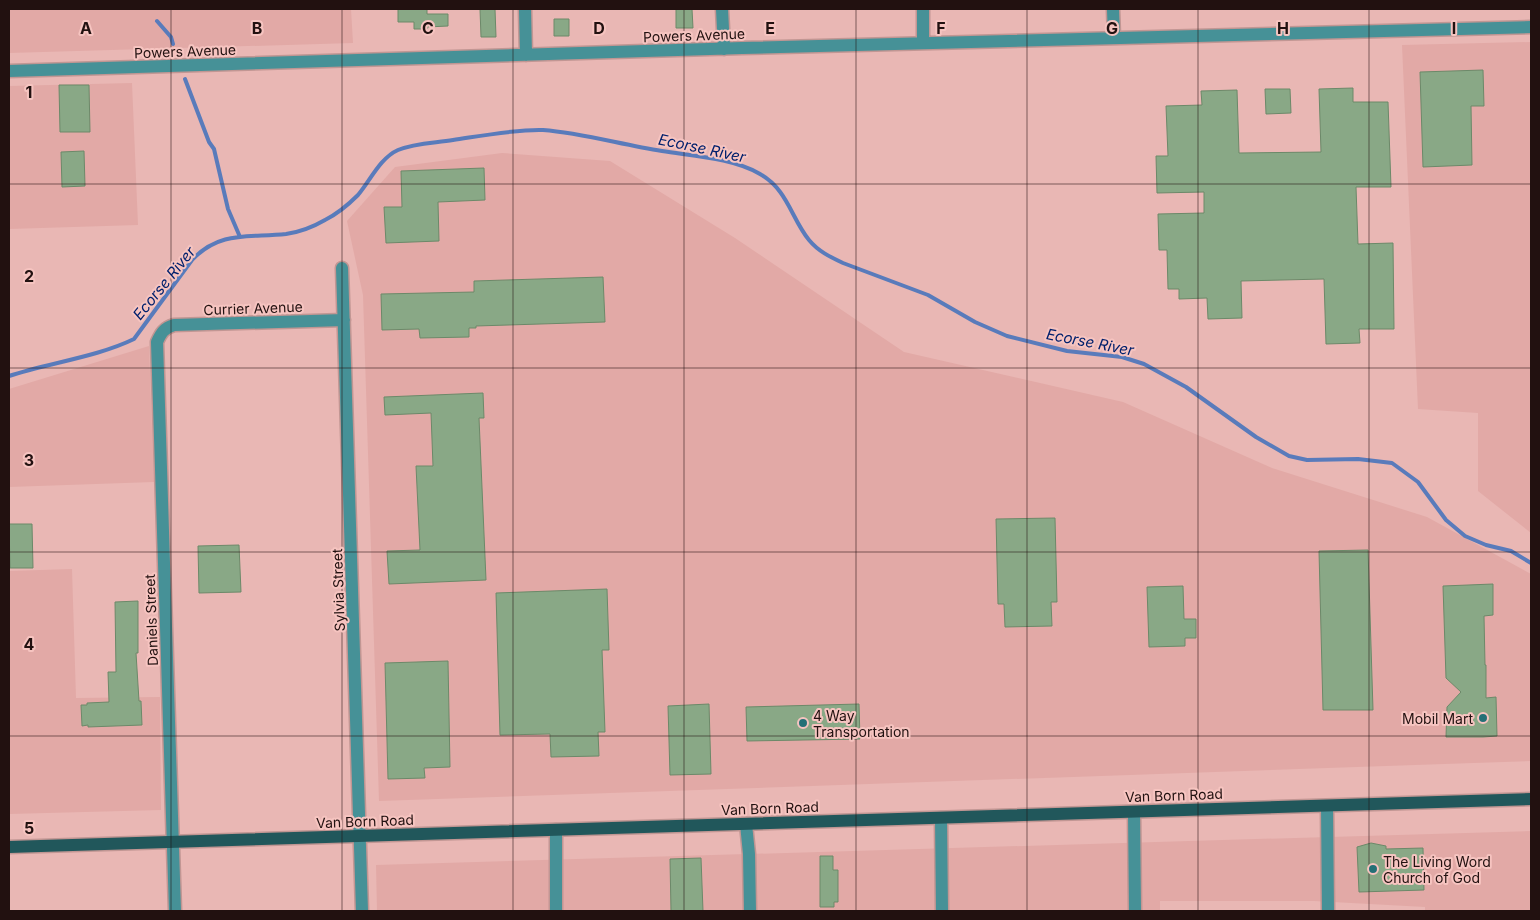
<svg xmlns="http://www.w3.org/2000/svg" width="1540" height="920" viewBox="0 0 1540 920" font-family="Inter,sans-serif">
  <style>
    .built { fill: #e2a9a6 }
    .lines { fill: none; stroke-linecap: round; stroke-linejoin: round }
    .stream { stroke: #597bbb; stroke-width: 4 }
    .building { fill: #89a886; stroke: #6c8969 }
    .minor-casing { stroke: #c19693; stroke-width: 15 }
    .major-casing { stroke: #c19693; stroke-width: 15 }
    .minor { stroke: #469197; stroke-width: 12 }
    .major { stroke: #21575b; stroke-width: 12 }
    .grid { fill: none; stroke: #221110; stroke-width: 1; stroke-opacity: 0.55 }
    .poi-dot { fill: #257076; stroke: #f6c4c0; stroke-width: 2 }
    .labels { text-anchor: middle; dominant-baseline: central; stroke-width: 4; stroke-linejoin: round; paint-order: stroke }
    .street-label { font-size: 14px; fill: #221110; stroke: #f6c4c0 }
    .poi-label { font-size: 14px; fill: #221110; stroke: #f6c4c0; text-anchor: start }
    .water-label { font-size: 15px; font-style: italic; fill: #00206c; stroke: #f6c4c0 }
    .grid-label { font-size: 16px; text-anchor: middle; font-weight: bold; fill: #221110; stroke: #f6c4c0; stroke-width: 4; stroke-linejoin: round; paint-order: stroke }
  </style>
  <rect width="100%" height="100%" fill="#e9b7b4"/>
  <!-- built -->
  <path class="built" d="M9 9H351L353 43 9 53Z
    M1531 42V533L1478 491V413L1418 409 1402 45Z
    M132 83 138 225 9 229V86Z
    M502 153 610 161 735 238 904 352 1123 402 1272 468 1427 517 1531 574V761L379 801 363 295 347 221 395 167Z
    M149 346 154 482 9 487V389Z
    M72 569 76 698 160 697 161 810 9 814V571Z
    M1531 831V911H1425V907L1314 901H1160V911H1039V910L960 911H377L376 865Z"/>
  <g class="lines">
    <!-- stream -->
    <path class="stream" d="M157 21 171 37 173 44
      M185 79 209 142 214 149 228 209 240 237
      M9 376C48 363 97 357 134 339L192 260C220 230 250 238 286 234 300 232 313 227 325 220 337 214 348 205 358 195 370 181 380 158 398 150 415 143 435 143 453 140 480 136 517 129 543 130 583 133 622 145 662 151 693 156 733 158 760 174 788 190 791 218 809 240 818 251 830 257 843 263L928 295 975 322 1007 336 1067 351 1122 357 1144 364 1186 387 1256 437 1289 456 1307 460 1358 459 1392 463 1418 482 1446 520 1465 536 1486 545 1511 551 1531 563"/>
  </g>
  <!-- building -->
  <path class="building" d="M398 9H427V14H448V26L427 27V29H414V22H398Z
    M480 9H495L496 37H481Z
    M676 9H692L693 28H676Z
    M554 19H569V36H554Z
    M1483 70 1484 106H1471L1472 165 1423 167 1420 72Z
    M59 85H89L90 132H60Z
    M1353 88V102H1388L1391 187H1356L1358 244 1393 243 1394 329H1359L1360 343 1326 344 1324 279 1241 281 1242 318 1208 319 1207 298 1179 299V289H1168L1167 250H1159L1158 214 1204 213V192L1157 193 1156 156H1168L1166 106 1202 105 1201 91 1237 90 1239 153 1321 152 1319 89Z
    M1265 89H1290L1291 113 1266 114Z
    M84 151 85 186 62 187 61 152Z
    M484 168 485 200 438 202 439 241 386 243 384 207H402L401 171Z
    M603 277 605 322 476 326V328H469V337L420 338 419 329 382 330 381 294 474 292V281Z
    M483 393 484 418H479L486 580 389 584 387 551 420 550 416 466H433L431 413 385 415 384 397Z
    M1055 518 1057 602H1051L1052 626 1005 627 1004 604H998L996 519Z
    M9 524H32L33 568H10Z
    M239 545 241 592 199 593 198 546Z
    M1368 550 1373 710H1323L1319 551Z
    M1493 584V615L1484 616 1485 665H1486V698L1496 697 1497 736 1483 737H1446L1447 707 1461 692 1446 678 1443 586Z
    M1183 586 1184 619H1196V638H1185V646L1149 647 1147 587Z
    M607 589 609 650H602L605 732H598L599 756 551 757 550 734 500 735 496 593Z
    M138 601V653H136L139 701H141L142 725 88 727V725L82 726 81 705H87V703L109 702 108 672H116L115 602Z
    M448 661 450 767 424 768 425 778 388 779 385 663Z
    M709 704 711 774 670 775 668 706Z
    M859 704 860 739 747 741 746 707Z
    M1371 843 1386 846V849L1423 848 1424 890 1359 892 1357 847Z
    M820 856H833V870H838V902H834V907H820Z
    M701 858 703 911H671L670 859Z"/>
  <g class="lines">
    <!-- minor casing -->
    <g class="minor-casing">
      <path id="minor" d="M525 9 526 55
        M722 9 724 49
        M923 9V43
        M1113 9 1114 38
        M9 71 742 48 1531 27
        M342 268 362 911
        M1327 806 1328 911
        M1134 812 1135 911
        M941 818 942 911
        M746 824 749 854 750 911
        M556 830V911
        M175 911 157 342C161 333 164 328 174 325L344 320"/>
    </g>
    <!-- major casing -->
    <g class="major-casing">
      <path id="major" d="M9 847 1531 799"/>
    </g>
    <!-- minor -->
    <use href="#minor" class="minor"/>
    <!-- major -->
    <use href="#major" class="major"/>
  </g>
  <!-- grid -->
  <path class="grid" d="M171 9V911M342 9V911M513 9V911M684 9V911M856 9V911M1027 9V911M1198 9V911M1369 9V911M9 184H1531M9 368H1531M9 552H1531M9 736H1531"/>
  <!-- markers -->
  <g class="poi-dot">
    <circle cx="1483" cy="718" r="5"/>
    <circle cx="803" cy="723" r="5"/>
    <circle cx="1373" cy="869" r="5"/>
  </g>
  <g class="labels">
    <!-- street labels -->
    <g class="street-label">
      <text transform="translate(694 35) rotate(-2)">Powers Avenue</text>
      <text transform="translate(185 51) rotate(-2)">Powers Avenue</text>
      <text transform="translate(253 308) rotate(-2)">Currier Avenue</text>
      <text transform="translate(338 590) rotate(-92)">Sylvia Street</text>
      <text transform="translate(151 620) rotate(-92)">Daniels Street</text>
      <text transform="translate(1174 795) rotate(-2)">Van Born Road</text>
      <text transform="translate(770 808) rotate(-2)">Van Born Road</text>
      <text transform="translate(365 821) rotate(-2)">Van Born Road</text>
    </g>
    <!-- poi labels -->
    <g class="poi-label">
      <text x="813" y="715">4 Way<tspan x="813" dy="16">Transportation</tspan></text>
      <text x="1473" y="718" text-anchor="end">Mobil Mart</text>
      <text x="1383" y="861">The Living Word<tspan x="1383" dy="16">Church of God</tspan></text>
    </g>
    <!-- water labels -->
    <g class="water-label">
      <text transform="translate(702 148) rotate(12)">Ecorse River</text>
      <text transform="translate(164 283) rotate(-51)">Ecorse River</text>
      <text transform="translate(1090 342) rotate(11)">Ecorse River</text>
    </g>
  </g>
  <g class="grid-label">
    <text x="86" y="34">A</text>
    <text x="257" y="34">B</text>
    <text x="428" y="34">C</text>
    <text x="599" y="34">D</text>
    <text x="770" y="34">E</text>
    <text x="941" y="34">F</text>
    <text x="1112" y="34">G</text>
    <text x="1283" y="34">H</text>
    <text x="1454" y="34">I</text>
    <text x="29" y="98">1</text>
    <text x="29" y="282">2</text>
    <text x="29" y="466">3</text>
    <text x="29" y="650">4</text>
    <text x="29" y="834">5</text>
  </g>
  <!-- border -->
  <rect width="1540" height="920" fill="none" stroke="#221110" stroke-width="20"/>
</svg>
